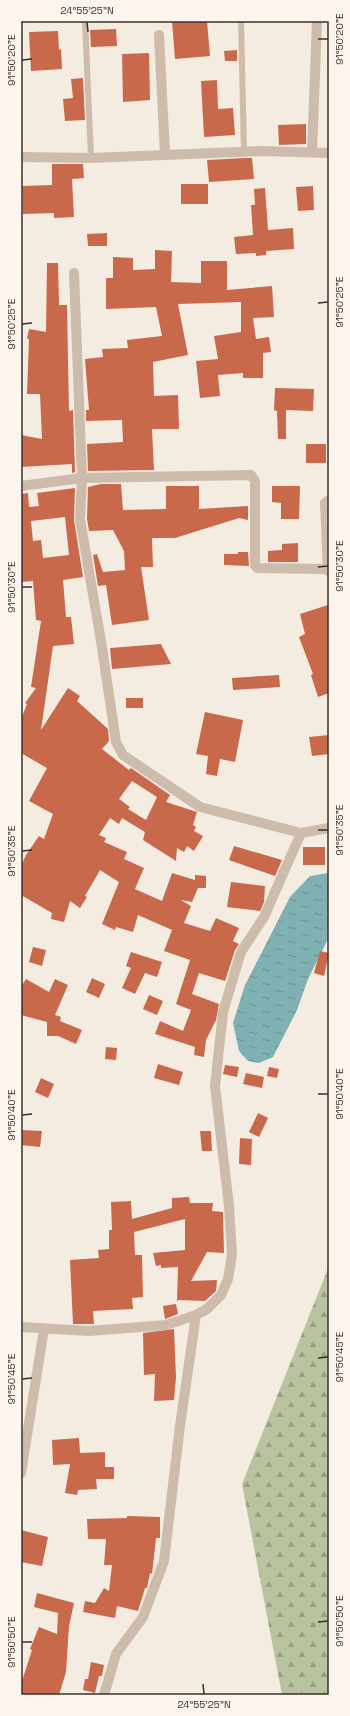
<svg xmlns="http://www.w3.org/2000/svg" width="350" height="1716" viewBox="0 0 350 1716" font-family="'Space Grotesk',sans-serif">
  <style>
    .forest { fill: url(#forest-firs) }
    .water { fill: url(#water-ripples) }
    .building { fill: #c8694b; fill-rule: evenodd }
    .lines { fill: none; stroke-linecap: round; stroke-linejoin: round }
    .service { stroke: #cdbbac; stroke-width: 6 }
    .minor { stroke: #cdbbac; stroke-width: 10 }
    .ticks { fill: none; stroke: #3b302b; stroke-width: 1.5 }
    .neatline { fill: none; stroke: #3b302b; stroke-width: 1.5 }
    .ticks-label { font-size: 10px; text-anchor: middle; fill: #3b302b }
  </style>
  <defs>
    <pattern id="forest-firs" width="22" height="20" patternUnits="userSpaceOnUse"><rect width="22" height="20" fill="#b8c4a0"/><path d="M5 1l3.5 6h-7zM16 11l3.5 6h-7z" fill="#97a083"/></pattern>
    <pattern id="water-ripples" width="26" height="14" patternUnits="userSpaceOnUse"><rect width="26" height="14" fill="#7fb0b2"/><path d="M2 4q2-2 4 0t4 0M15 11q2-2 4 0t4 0" fill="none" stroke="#699091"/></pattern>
  </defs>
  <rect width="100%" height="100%" fill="#f4ebe1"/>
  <!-- forest -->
  <path class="forest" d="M329 1266V1695H282L242 1484Z"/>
  <!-- water -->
  <path class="water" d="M329 873V937L308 979 297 1010 273 1057 259 1063 248 1061 239 1051 233 1023 245 985 290 897 310 876Z"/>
  <!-- building -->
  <path class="building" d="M172 21H207L210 56 175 59Z
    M116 29 117 46 91 47 90 30Z
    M58 31 59 50 61 49 62 69 31 71 29 32Z
    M237 50V61H225L224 51Z
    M149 53 150 100 123 102 122 54Z
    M83 78 85 120 65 121 63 99 73 98 71 79Z
    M217 80 218 109 233 108 235 135 204 137 201 81Z
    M306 124V144L279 145 278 125Z
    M244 158H252L254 179 209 182 207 160Z
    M52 164H83L84 178 72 179 74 217 54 218V213L23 214 22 186 52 185Z
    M181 184H208V204H181Z
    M313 186 314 210 298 211 296 187Z
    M265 188 268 230 293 228 294 249 266 251V255L256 256V253L236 254 234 237 253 235 251 205H255L254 189Z
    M107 233V246H88L87 234Z
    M155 250 172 251 171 282 201 283V261H227V290L272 286 274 317 253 318 256 339 269 337 271 352 263 353V378H243V373L218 375 220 396 200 398 196 361 218 359 214 336 241 332V302L178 304 188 355 153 362 154 396 178 395 179 429H152L154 470 88 471 87 444 123 442 122 420 86 421V410H89L85 359 103 357 102 349 128 348 127 340 162 336 156 307 106 309V278H113V257L133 258V270L155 269Z
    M47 263H58L59 305H67L69 411 73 410 75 472 72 473V464L21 467V435L42 439 40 394H27L29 339H27L29 329 46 332Z
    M275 388 314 389 313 411 286 410V439H278L277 411 274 410Z
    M306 444H326V463H306Z
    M101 484H121L123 510 166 509V486H199V509L248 506V520L239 518 175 538H152L153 567H141L149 620 112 625 106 585 98 586 93 555 97 554 103 572 125 570 124 551 113 530 89 531 87 519 88 487Z
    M272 486H300L299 519H281V503L272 502Z
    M75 488 74 520 83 577 63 580 66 617H71L74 644 53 646 41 730 68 688 80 696 77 701 108 729 109 741 102 749 129 770 131 768 170 795 166 802 197 812 193 825 196 827 194 831 203 836 194 851 187 846 184 852 177 848 176 861 143 840 145 832 122 818 119 824 110 818 99 835 106 838 104 842 127 852 124 859 144 868 135 889 162 901 172 873 195 880V875L206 876V888H198L192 902 181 900 191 906 184 923 210 931 216 918 239 928 233 941 239 944 235 950 225 981 199 973 192 994 219 1004 216 1020 206 1040 204 1057 194 1055 195 1047 155 1034 160 1021 183 1031 191 1010 176 1004 190 960 164 951 172 930 138 915 133 932 116 927 115 930 102 924 119 882 100 870 85 896 87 897 80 908 70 901 64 922 51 919 52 913 21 895V866L26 855 39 836 44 839 53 814 29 801 47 768 21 753V719L27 704 25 703 36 688 31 687 41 621 36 620 33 581 21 582V494L28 493 29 507 39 506 37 493ZM65 517 69 555 43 558 41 540 33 541 31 521ZM132 781 157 797 146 820 128 809 130 807 119 799Z
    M298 543V562H268V551L282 550V544Z
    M238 552H248L249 566 224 565V554H238Z
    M328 605 329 693 318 697 311 675 313 674 299 637 305 634 300 614Z
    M161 644 171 664 112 669 110 648Z
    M279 675 280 687 233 690 232 678Z
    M126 698H143V708H126Z
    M205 712 243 720 235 762 220 759 217 776 206 774 208 756 196 754Z
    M329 735V754L312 756 309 737Z
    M234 846 282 860 275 876 229 860Z
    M303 847H325V865H303Z
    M231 882 265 886 264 902 260 911 227 907Z
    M33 947 46 950 42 966 29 962Z
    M320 951 329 953 324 976 314 973Z
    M131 952 162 962 157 977 145 973 135 994 122 988 131 968 126 966Z
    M92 978 105 984 99 998 86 992Z
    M26 979 49 992 55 979 68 985 55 1015 61 1017 60 1021 82 1030 76 1044 58 1036H47V1022L21 1015V987Z
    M149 995 163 1001 157 1015 143 1009Z
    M106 1047 117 1048 116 1060 105 1059Z
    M158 1064 183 1072 179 1085 154 1078Z
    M225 1065 239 1067 237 1077 223 1074Z
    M269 1067 279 1069 277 1078 267 1076Z
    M246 1073 264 1077 262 1088 243 1084Z
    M41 1078 54 1084 48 1098 35 1092Z
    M258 1113 268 1118 259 1137 249 1132Z
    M21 1130 42 1131 40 1147 21 1145Z
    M200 1131H211L212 1151H202Z
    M240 1138 252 1139 251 1165 239 1164Z
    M189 1197 190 1203H213L212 1211 223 1212 224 1253 207 1252 191 1281 217 1280 216 1291 205 1301 178 1300 177 1302 178 1267 161 1268V1265L156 1266 153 1253 185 1250V1219L134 1232 135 1255H142L143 1297 132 1298 133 1309 93 1311 94 1324H73L70 1260 99 1258 98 1250 109 1249V1230H112L111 1202 131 1201 132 1219 172 1208V1198Z
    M176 1304 178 1314 165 1319 163 1306Z
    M174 1329 176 1377 174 1400 154 1401 155 1374 144 1375 143 1333Z
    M79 1438 80 1453 105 1452V1467H114V1479H96L97 1489 78 1490 77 1495 65 1493 70 1464 53 1465 52 1440Z
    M127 1516 160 1517V1538H156L152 1574 150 1573 147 1588H145L138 1611 117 1606 115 1618 83 1612 85 1601 95 1603 104 1588 109 1591 112 1565H104L106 1539H88L87 1519 127 1518Z
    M21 1530 48 1537 42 1566 21 1562Z
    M37 1593 74 1603 69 1626 66 1672 59 1695H21V1684L32 1650 30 1649 39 1627 57 1634 58 1613 34 1607Z
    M91 1662 104 1665 102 1676H99L95 1693 83 1690 85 1679H88Z"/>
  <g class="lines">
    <!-- service -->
    <path class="service" d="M85 21 91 158
      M241 21 244 152"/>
    <!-- minor -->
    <path class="minor" d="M159 35 165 154
      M312 152 317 21
      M21 157 91 158 261 151 329 153
      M74 273 82 478 251 475 255 481V565L257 568 324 569 329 571
      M21 486 82 478 80 519 101 641 116 742 123 755 200 807 301 833
      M328 570 325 503 329 500
      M21 1327 89 1331 166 1325 196 1315 207 1309 221 1295 228 1279 232 1255 229 1206 215 1086 223 1012 241 952 264 917 301 833 329 828
      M21 1473 44 1329
      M104 1695 116 1654 143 1617 164 1561 180 1426 196 1315"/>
  </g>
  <!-- ticks -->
  <path class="ticks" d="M87 22 88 32M318 39H328M22 60 32 59M318 303 328 302M22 324 32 323M318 567 328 566M22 587H32M318 830H328M22 851 32 850M318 1094H328M22 1115 32 1114M318 1358 328 1357M22 1379 32 1378M318 1622 328 1621M22 1642H32M203 1684 204 1694"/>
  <!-- border -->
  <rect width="350" height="1716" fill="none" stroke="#fbf5ee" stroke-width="44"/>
  <rect x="22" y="22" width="306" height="1672" class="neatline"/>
  <g class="ticks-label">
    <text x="87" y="14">24°55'25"N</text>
    <text transform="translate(339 39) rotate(-90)" y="4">91°50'20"E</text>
    <text transform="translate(11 60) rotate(-90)" y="4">91°50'20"E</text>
    <text transform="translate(339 302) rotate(-90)" y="4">91°50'25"E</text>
    <text transform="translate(11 324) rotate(-90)" y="4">91°50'25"E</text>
    <text transform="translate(339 566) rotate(-90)" y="4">91°50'30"E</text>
    <text transform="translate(11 587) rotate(-90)" y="4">91°50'30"E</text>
    <text transform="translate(339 830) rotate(-90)" y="4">91°50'35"E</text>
    <text transform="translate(11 851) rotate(-90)" y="4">91°50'35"E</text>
    <text transform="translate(339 1094) rotate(-90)" y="4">91°50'40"E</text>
    <text transform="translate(11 1115) rotate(-90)" y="4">91°50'40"E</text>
    <text transform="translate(339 1357) rotate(-90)" y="4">91°50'45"E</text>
    <text transform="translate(11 1379) rotate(-90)" y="4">91°50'45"E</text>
    <text transform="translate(339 1621) rotate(-90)" y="4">91°50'50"E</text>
    <text transform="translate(11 1642) rotate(-90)" y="4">91°50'50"E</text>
    <text x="204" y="1708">24°55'25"N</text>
  </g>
</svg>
